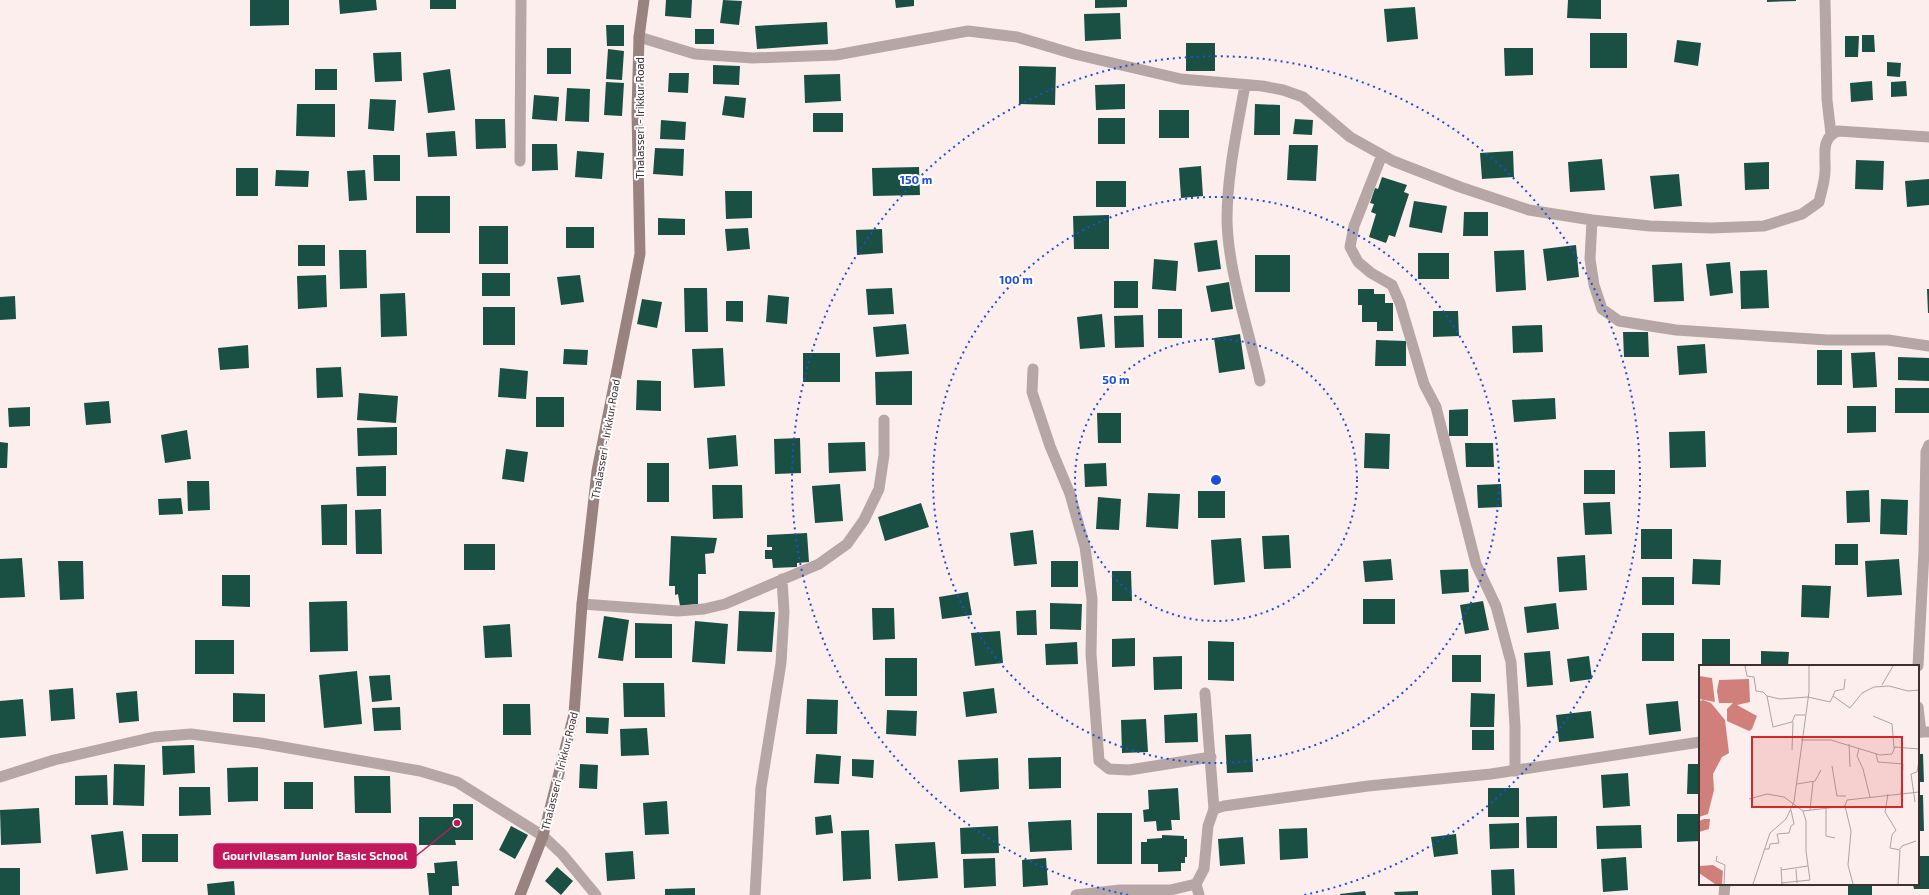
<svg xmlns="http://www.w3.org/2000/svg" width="1929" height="895" viewBox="0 0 1929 895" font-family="'Exo 2',sans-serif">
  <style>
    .building { fill: #195043 }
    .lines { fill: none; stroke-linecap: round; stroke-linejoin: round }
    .minor { stroke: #b6a7a6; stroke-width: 11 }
    .tertiary { stroke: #b6a7a6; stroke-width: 11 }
    .secondary { stroke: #998381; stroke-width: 11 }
    .ring { fill: none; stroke: #1d4ed8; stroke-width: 2; stroke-dasharray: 2 4 }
    .labels { text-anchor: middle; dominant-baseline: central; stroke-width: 4; stroke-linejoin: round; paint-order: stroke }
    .street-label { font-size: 11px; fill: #3d302f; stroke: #fff }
    .inset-road { fill: none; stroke: #b0a2a1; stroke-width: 1 }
    .view { fill: #d62828; fill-opacity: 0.15; stroke: #d62828; stroke-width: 2 }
    .inset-edge { fill: none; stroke: #3d302f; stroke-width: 2 }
    .centre { fill: #1d4ed8; stroke: #fff; stroke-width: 2 }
    .ring-label { font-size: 12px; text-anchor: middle; font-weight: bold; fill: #1d4ed8; stroke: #fff; stroke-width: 4; stroke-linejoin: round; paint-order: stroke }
    .leader { fill: none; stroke: #c2185b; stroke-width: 1.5 }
    .callout-dot { fill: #c2185b; stroke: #fff; stroke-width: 1.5 }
    .callout { fill: #c2185b; stroke: #c2185b; stroke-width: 1.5 }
    .callout-label { font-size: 12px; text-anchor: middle; font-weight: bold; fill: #fff }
  </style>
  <rect width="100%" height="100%" fill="#fceeed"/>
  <!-- building -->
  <path class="building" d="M250 0H289V25L250 26Z
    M339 0H376L377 10 340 14Z
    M430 0H456V9H430Z
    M666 0H692L691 18 665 16Z
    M723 0 742 1 739 25 720 23Z
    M895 0H914V6L896 8Z
    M1095 0H1127V7L1095 8Z
    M1568 0H1601V19L1567 18Z
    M1767 0H1796V1L1767 2Z
    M1415 7 1418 39 1387 42 1384 9Z
    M1120 13 1121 39 1085 41 1084 14Z
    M827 22 828 44 757 49 755 26Z
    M606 25H624V46H607Z
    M695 29H714V44H695Z
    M1590 33H1627V68H1590Z
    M1862 35H1874L1875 52H1862Z
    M1845 36H1859L1858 57H1845Z
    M1677 40 1701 43 1698 66 1674 62Z
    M1186 43H1215V71H1186Z
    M547 48H571V74H547Z
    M1504 48H1533V75L1505 76Z
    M608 49 624 51 622 80 606 79Z
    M401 52 402 81 375 82 373 53Z
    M1887 62 1901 63 1900 77 1887 76Z
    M713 65 740 66 739 85 713 84Z
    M1019 66 1056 67 1055 105 1019 104Z
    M315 69H337V90H315Z
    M450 69 455 110 428 113 423 73Z
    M669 73H689L688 93 668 92Z
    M840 74 841 101 805 103 804 75Z
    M1872 81 1873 100 1851 102 1850 83Z
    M1906 81 1907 96 1891 97V82Z
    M606 82 624 83 622 116 604 115Z
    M1125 84V109L1096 110 1095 85Z
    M567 88 590 89 589 122 565 121Z
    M534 95 559 97 557 121 532 119Z
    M725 96 746 98 744 118 722 115Z
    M370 99 396 100 394 131 368 129Z
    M297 104H335V137L296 136Z
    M1255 104 1280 105V135H1254Z
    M1159 110H1189V138H1159Z
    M813 113H843V132H813Z
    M1098 118H1125V144H1098Z
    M475 119H505L506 148 476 149Z
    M1295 119 1313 120 1312 135 1293 134Z
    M661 120 686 122 685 140 660 139Z
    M455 131 457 156 428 157 426 133Z
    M532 144H557L558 170 532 171Z
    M1289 145H1318L1316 181 1287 180Z
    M655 148 684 149 683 176 653 174Z
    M577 151 604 153 602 179 575 177Z
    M1513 151 1514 177 1482 179 1480 153Z
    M373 155H400V181H374Z
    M1602 159 1605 190 1570 192 1568 162Z
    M1856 160 1884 161 1883 190 1855 189Z
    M1769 162V189L1745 190 1744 163Z
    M1201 166 1203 196 1181 198 1179 168Z
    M919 167 920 195 873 196 872 168Z
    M236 168H258V196H236Z
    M276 170 309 171 308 187 275 186Z
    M365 170 367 200 349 201 347 171Z
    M1679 174 1682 206 1654 209 1650 176Z
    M1382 177 1407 185 1404 192 1409 194 1395 237 1389 235 1386 243 1369 237 1376 214 1371 212 1374 204 1370 203 1375 188 1378 189Z
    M1929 179V205L1907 207 1905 181Z
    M1096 181H1126V207H1096Z
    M725 191H752V218L726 219Z
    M416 196H450V233H416Z
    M1414 201 1447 206 1442 233 1409 227Z
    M1464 212H1488V236H1463Z
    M1109 215V249H1074L1073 216Z
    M658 218 685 219V235H658Z
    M479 226H508V264H479Z
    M566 227H594V248H566Z
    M748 228 750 249 727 251 725 229Z
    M882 229 883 253 857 255 856 230Z
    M1217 240 1221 269 1198 272 1194 243Z
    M298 245H325V266H298Z
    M1576 245 1579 277 1547 281 1543 249Z
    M339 250H366L367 288 340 289Z
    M1524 250 1526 290 1496 292 1494 251Z
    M1418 253H1449V279H1418Z
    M1255 255H1290V292H1255Z
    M1154 259 1178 261 1176 291 1152 289Z
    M1730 262 1733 293 1710 296 1706 264Z
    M1682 263 1684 301 1654 302 1652 265Z
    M1767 270 1769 308 1741 309 1740 271Z
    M482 273H510V296H482Z
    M326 275 327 307 298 309 297 276Z
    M580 275 584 302 561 305 557 277Z
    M1114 281H1138V308H1114Z
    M1229 282 1233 309 1211 312 1206 286Z
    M684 288H707L708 332H685Z
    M892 288 894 314 868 315 866 289Z
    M1358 289H1374V294H1385V303H1393V331H1377V322H1362V305H1358Z
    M1927 289H1929V313H1928Z
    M405 293 407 336 381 337 380 294Z
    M768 295 789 297 787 324 766 322Z
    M15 296 16 319 0 320V297Z
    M642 299 662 302 657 328 637 324Z
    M726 301H743V322L726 321Z
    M483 307H515V345H483Z
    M1158 309H1182V338H1158Z
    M1433 311H1458L1459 336 1433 337Z
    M1102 314 1105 347 1080 349 1077 317Z
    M1143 315 1144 347 1115 348 1114 316Z
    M906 324 909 354 876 357 873 327Z
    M1542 325 1543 352 1513 353 1512 326Z
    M1623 332H1648L1649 357H1624Z
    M1240 334 1245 369 1219 373 1214 338Z
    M1376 340 1406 341V366H1375Z
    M1705 344 1707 373 1679 375 1677 346Z
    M248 345 249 368 220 370 218 348Z
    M723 348 725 386 694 388 692 349Z
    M564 349 588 350 587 365 563 364Z
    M1817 350H1842V385H1817Z
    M1875 352 1877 387 1853 388 1851 353Z
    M803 353H840V382H803Z
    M1898 357 1929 358V381L1898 380Z
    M341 367 343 397 317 398 316 368Z
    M500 368 528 371 526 399 498 397Z
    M912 371V405H876L875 372Z
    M637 380 661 381V411L636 410Z
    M1895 388H1929V413H1895Z
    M359 393 398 396 396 423 357 420Z
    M536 397H564V427H536Z
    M1555 398 1556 419 1514 422 1512 400Z
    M109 401 111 423 86 425 84 403Z
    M1847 406H1876V432L1847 433Z
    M30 407V426L9 427 8 408Z
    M1468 409V436H1449V410Z
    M1097 413H1121V443H1098Z
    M397 427V455L358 456 357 428Z
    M187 430 191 459 165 463 161 435Z
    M1705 431 1706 467 1670 468 1669 432Z
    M1365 433 1390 434 1389 469 1364 468Z
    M736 435 738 466 709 469 707 438Z
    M800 438 801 473 775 474 774 439Z
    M0 442 8 443 7 468H0Z
    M865 442 866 471 829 473 828 443Z
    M1465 443H1493L1494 467H1466Z
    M506 449 528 452 524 482 502 479Z
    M647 463H669V502H647Z
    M1106 463 1107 486 1085 487 1084 464Z
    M386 466V496H357L356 467Z
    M1584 470H1615V494H1584Z
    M187 481H209L210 510 188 511Z
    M840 484 843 521 815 523 812 486Z
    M1501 484 1502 507 1478 508 1477 485Z
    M712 485H742L743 518 713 519Z
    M1869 490 1870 522 1847 523 1846 491Z
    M1198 491H1225V518H1198Z
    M1148 493 1180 494 1178 529 1146 527Z
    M1098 497 1121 499 1119 530 1096 529Z
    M181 498 183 514 159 515 158 499Z
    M1881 499 1908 500 1907 535 1880 534Z
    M1610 502 1612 534 1585 535 1583 503Z
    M921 503 929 527 885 541 878 517Z
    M347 504V545H322L321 505Z
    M381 509 382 554H356L355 510Z
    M1641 529H1672V559H1641Z
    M1033 530 1037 564 1014 566 1010 533Z
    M807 533 809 562 797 563V567L773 568 772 559H765V550H772V547H767V535Z
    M1289 535 1291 568 1264 569 1262 536Z
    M671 536 717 538 714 553 705 554 706 574H698V604L680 606 678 594 675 595V586H669Z
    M1241 538 1245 582 1214 585 1211 540Z
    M464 544H495V570H464Z
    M1835 544H1858V565H1835Z
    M1585 555 1587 590 1559 592 1557 557Z
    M22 558 25 597 0 598V559Z
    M1391 559 1393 580 1365 582 1363 561Z
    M1693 559 1721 560 1720 585 1692 584Z
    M1899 559 1902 595 1867 597 1865 561Z
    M58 561H83L84 599 60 600Z
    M1051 561H1078V587H1051Z
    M1468 569 1469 592 1442 594 1440 570Z
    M1112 571H1131L1132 601H1112Z
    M222 575H250V607L222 606Z
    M1642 577H1674V605H1642Z
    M1802 585 1831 586 1829 618 1801 617Z
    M968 592 972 615 942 619 939 597Z
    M1363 599H1395V624H1363Z
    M347 601 348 651 310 652 309 602Z
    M1483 601 1489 630 1465 634 1460 605Z
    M1050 603 1082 604 1081 630 1050 629Z
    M1556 603 1559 629 1527 633 1524 607Z
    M872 608H894L895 639 873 640Z
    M1036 610 1037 635H1017L1016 611Z
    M739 611 775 612 772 652 737 651Z
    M604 616 629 620 623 661 598 658Z
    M695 621 728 624 725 664 692 662Z
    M635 623 672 624V658H635Z
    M510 624 512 657 485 658 483 626Z
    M1000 631 1003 663 975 666 971 633Z
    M1642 633H1674V661H1642Z
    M1135 638V666L1112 667V639Z
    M1702 639H1730V666H1702Z
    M195 640H234V674H195Z
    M1208 641 1234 642V681L1208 680Z
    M1077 642 1078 664 1046 665 1045 644Z
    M1550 651 1553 685 1527 687 1524 653Z
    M1761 651 1789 652 1788 666H1761Z
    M1452 655H1481V682H1452Z
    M1182 656V689L1154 690 1153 657Z
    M1589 656 1592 679 1570 682 1567 659Z
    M885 658H917V696H885Z
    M357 671 362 724 324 728 319 675Z
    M390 675 392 700 372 702 369 676Z
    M623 683H664L665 717H624Z
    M73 688 75 719 51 721 49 690Z
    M994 688 997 713 966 717 963 692Z
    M137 691 139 721 119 723 116 693Z
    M233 693 265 694V722H233Z
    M1471 693 1495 694 1494 727H1470Z
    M23 699 26 736 0 738V701Z
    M807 699 838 700 837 734H806Z
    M1678 701 1681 731 1649 735 1646 704Z
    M503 704H530L531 735H503Z
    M400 707 401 730 374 731 372 708Z
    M887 710 917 711 916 736 886 734Z
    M1591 711 1594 738 1559 742 1556 715Z
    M1197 713 1198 742 1165 743 1164 715Z
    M586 717 609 718 608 734 586 733Z
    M1146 719 1148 752 1122 753 1121 720Z
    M647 728 649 755 621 756 620 729Z
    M1472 730H1494V750H1472Z
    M1251 734 1253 772 1227 773 1225 735Z
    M194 745 195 773 163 775 162 746Z
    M816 754 841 756 839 784 814 783Z
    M1918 754H1923L1924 782H1918Z
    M1061 757V788L1029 789 1028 758Z
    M998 758 999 789 960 792 958 760Z
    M852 759 874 760 873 778 852 776Z
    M114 764 145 765 144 806 113 805Z
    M580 764 598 765 597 789 579 788Z
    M1688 764H1700V794H1687Z
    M258 767V801L228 802 227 768Z
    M1628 773 1630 806 1603 808 1601 775Z
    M107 775 108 805H75V776Z
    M354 776H390L391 813H355Z
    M284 782H313V809H284Z
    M179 787H210L211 815 179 816Z
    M1178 788 1180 820H1171L1172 830 1157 831 1156 821 1144 822 1143 810 1149 809 1148 790Z
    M1488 788H1519V817H1488Z
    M1918 795H1923L1924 831H1918Z
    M667 801 669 834 645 835 643 803Z
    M453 804H473V840H455L456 845H419V817H453Z
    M39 808 41 843 1 845 0 810Z
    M1097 813H1132V864H1097Z
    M1677 814H1700V841L1677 842Z
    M831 815 833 833 816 835 815 817Z
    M1557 816V848H1527L1526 817Z
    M1071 820 1072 850 1030 852 1028 822Z
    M1519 823V848L1490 849 1489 824Z
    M1641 825 1642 848 1597 849 1596 826Z
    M511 826 528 835 515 859 499 850Z
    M998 826 999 853 961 854 960 828Z
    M1307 828 1308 858 1280 860 1279 829Z
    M869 830 871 879 843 881 841 831Z
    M123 831 128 870 96 874 91 835Z
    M142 834H178V862H142Z
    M1456 834 1458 854 1434 857 1431 837Z
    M1162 835 1184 836V839H1187V857H1185V863H1181V871L1158 872V864H1141V842H1147V839L1162 838Z
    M1243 837 1245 864 1220 866 1218 839Z
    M935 842 938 878 898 881 895 844Z
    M633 851 635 879 607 881 605 853Z
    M1918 856H1929V889H1914L1913 884H1918Z
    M1626 857 1628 890 1603 892 1601 859Z
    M995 858 996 886 964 888 963 859Z
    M1046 858 1048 885 1023 887 1022 860Z
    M457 861 459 886H452V895H429L427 873H435L434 863Z
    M557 867 573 881 561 895 545 881Z
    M0 868H20V895H0Z
    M1514 869 1515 895H1492L1491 870Z
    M234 881 235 895H208L207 884Z
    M1848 884H1872V895H1848Z
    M695 888V895H665V889Z
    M1365 891 1366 895H1340V894Z
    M1418 891V895H1395L1394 892Z"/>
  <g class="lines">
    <!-- minor -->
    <path class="minor" d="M1825 0 1827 100 1831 134
      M639 37 695 54 753 58 836 55 968 31 1017 37 1074 54 1181 79 1262 86 1283 90 1303 97 1350 137 1393 161 1460 187 1529 210 1592 220 1650 226 1711 228 1764 226 1802 214 1819 202C1821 192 1825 182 1825 171 1826 156 1820 138 1838 131L1929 137
      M1245 85C1237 130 1227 175 1227 220 1228 272 1249 330 1260 381
      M1382 155 1354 226 1350 247 1358 262 1371 273 1392 285 1400 303 1424 384 1436 407 1476 564 1496 606 1511 662 1515 726V771
      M520 161 521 0
      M1592 220 1590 259 1594 285 1602 309 1619 321 1676 330 1827 340H1888L1929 346
      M1033 369 1032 392 1050 446 1070 494 1085 547 1092 599 1091 654 1099 761 1109 769 1129 770 1211 757
      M582 604 678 611 704 609 725 604 819 564 847 544 864 520 879 489 884 455V420
      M1918 666 1924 551 1926 452 1929 445
      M1205 693 1214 809
      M1918 707 1921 732
      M0 777 54 760 154 737 191 734 260 743 420 771 457 782 543 836
      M1196 884 1199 895
      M755 895 761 788 781 663 784 612 782 579
      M1724 895 1725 884"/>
    <!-- tertiary -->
    <path class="tertiary" d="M1918 732H1929
      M543 836 562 854 596 895
      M1076 895 1120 890H1170L1196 884 1204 869 1208 826 1214 809 1224 806 1368 786 1491 774 1700 742"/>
    <!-- secondary -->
    <path class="secondary" d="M520 895 543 836 574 714 582 604 597 471 640 254 637 113 639 37 644 0"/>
  </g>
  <!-- distance rings -->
  <g class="ring">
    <circle cx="1216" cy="480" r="141"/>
    <circle cx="1216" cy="480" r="283"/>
    <path d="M1128 895A424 424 0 1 1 1304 895"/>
  </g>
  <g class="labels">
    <!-- street labels -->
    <g class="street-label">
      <text transform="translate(639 118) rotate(-90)">Thalasseri - Irikkur Road</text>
      <text transform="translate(605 439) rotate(-80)">Thalasseri - Irikkur Road</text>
      <text transform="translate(559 771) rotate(-76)">Thalasseri - Irikkur Road</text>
    </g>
  </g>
  <!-- overview -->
  <g transform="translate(1699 665)">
    <rect width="220" height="220" fill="#fceeed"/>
    <path d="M0 11 13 13 16 37 0 34ZM50 14 51 37 38 40 58 51 53 64 50 66 28 56V44L34 38H20L18 26 20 15ZM4 35 12 38 26 55 30 88 23 92 14 109 15 125 9 149 0 152V36ZM5 154H11L10 164 0 167V156ZM14 200 24 206 23 219H16L0 208V201Z" fill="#d17f7a"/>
    <path class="inset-road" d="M46 1 48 11 55 12 57 26 64 27 68 31 74 62 93 57 96 50H106M183 20 194 1M68 31 81 34 109 32 131 37 134 31 151 43 163 28 175 22 190 21 209 26 220 25M134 31 136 26 145 24 146 14M174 51 193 59 195 83M102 75H132L181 90 193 89 196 82 220 84M150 79 151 102M160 84 158 91 164 104 171 132M93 85 94 57M177 89 179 97 204 99 202 129M133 101 138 131H147M98 119 116 116 122 105M189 129 186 147 197 165 193 170 191 183 201 185 199 219M50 134 68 129 85 132 104 146 146 141 148 135 220 127M216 137 212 109 218 107 220 96M146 141 152 166 149 200 154 219M127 143V171L136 173M111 145 114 117M66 184H70L71 179 80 178 78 169 90 168 92 161 95 159 92 145M201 184 203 181 217 176M18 191 17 196 26 200 25 219M82 202 83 219M97 204 98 218M82 205 109 201M82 218 111 215 107 186V156L104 146M54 219 71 168 87 154 95 137 110 27V1"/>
    <path class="view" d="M53 72H203V142H53Z"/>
    <rect width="220" height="220" class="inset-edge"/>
  </g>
  <circle cx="1216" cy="480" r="6" class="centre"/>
  <g class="ring-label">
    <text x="916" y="184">150 m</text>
    <text x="1016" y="284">100 m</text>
    <text x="1116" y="384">50 m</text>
  </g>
  <!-- callouts -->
  <path class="leader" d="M457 823L416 856"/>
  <circle class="callout-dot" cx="457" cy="823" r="4"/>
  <rect class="callout" x="214" y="844" width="202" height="24" rx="4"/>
  <g class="callout-label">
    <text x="315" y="860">Gourivilasam Junior Basic School</text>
  </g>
</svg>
